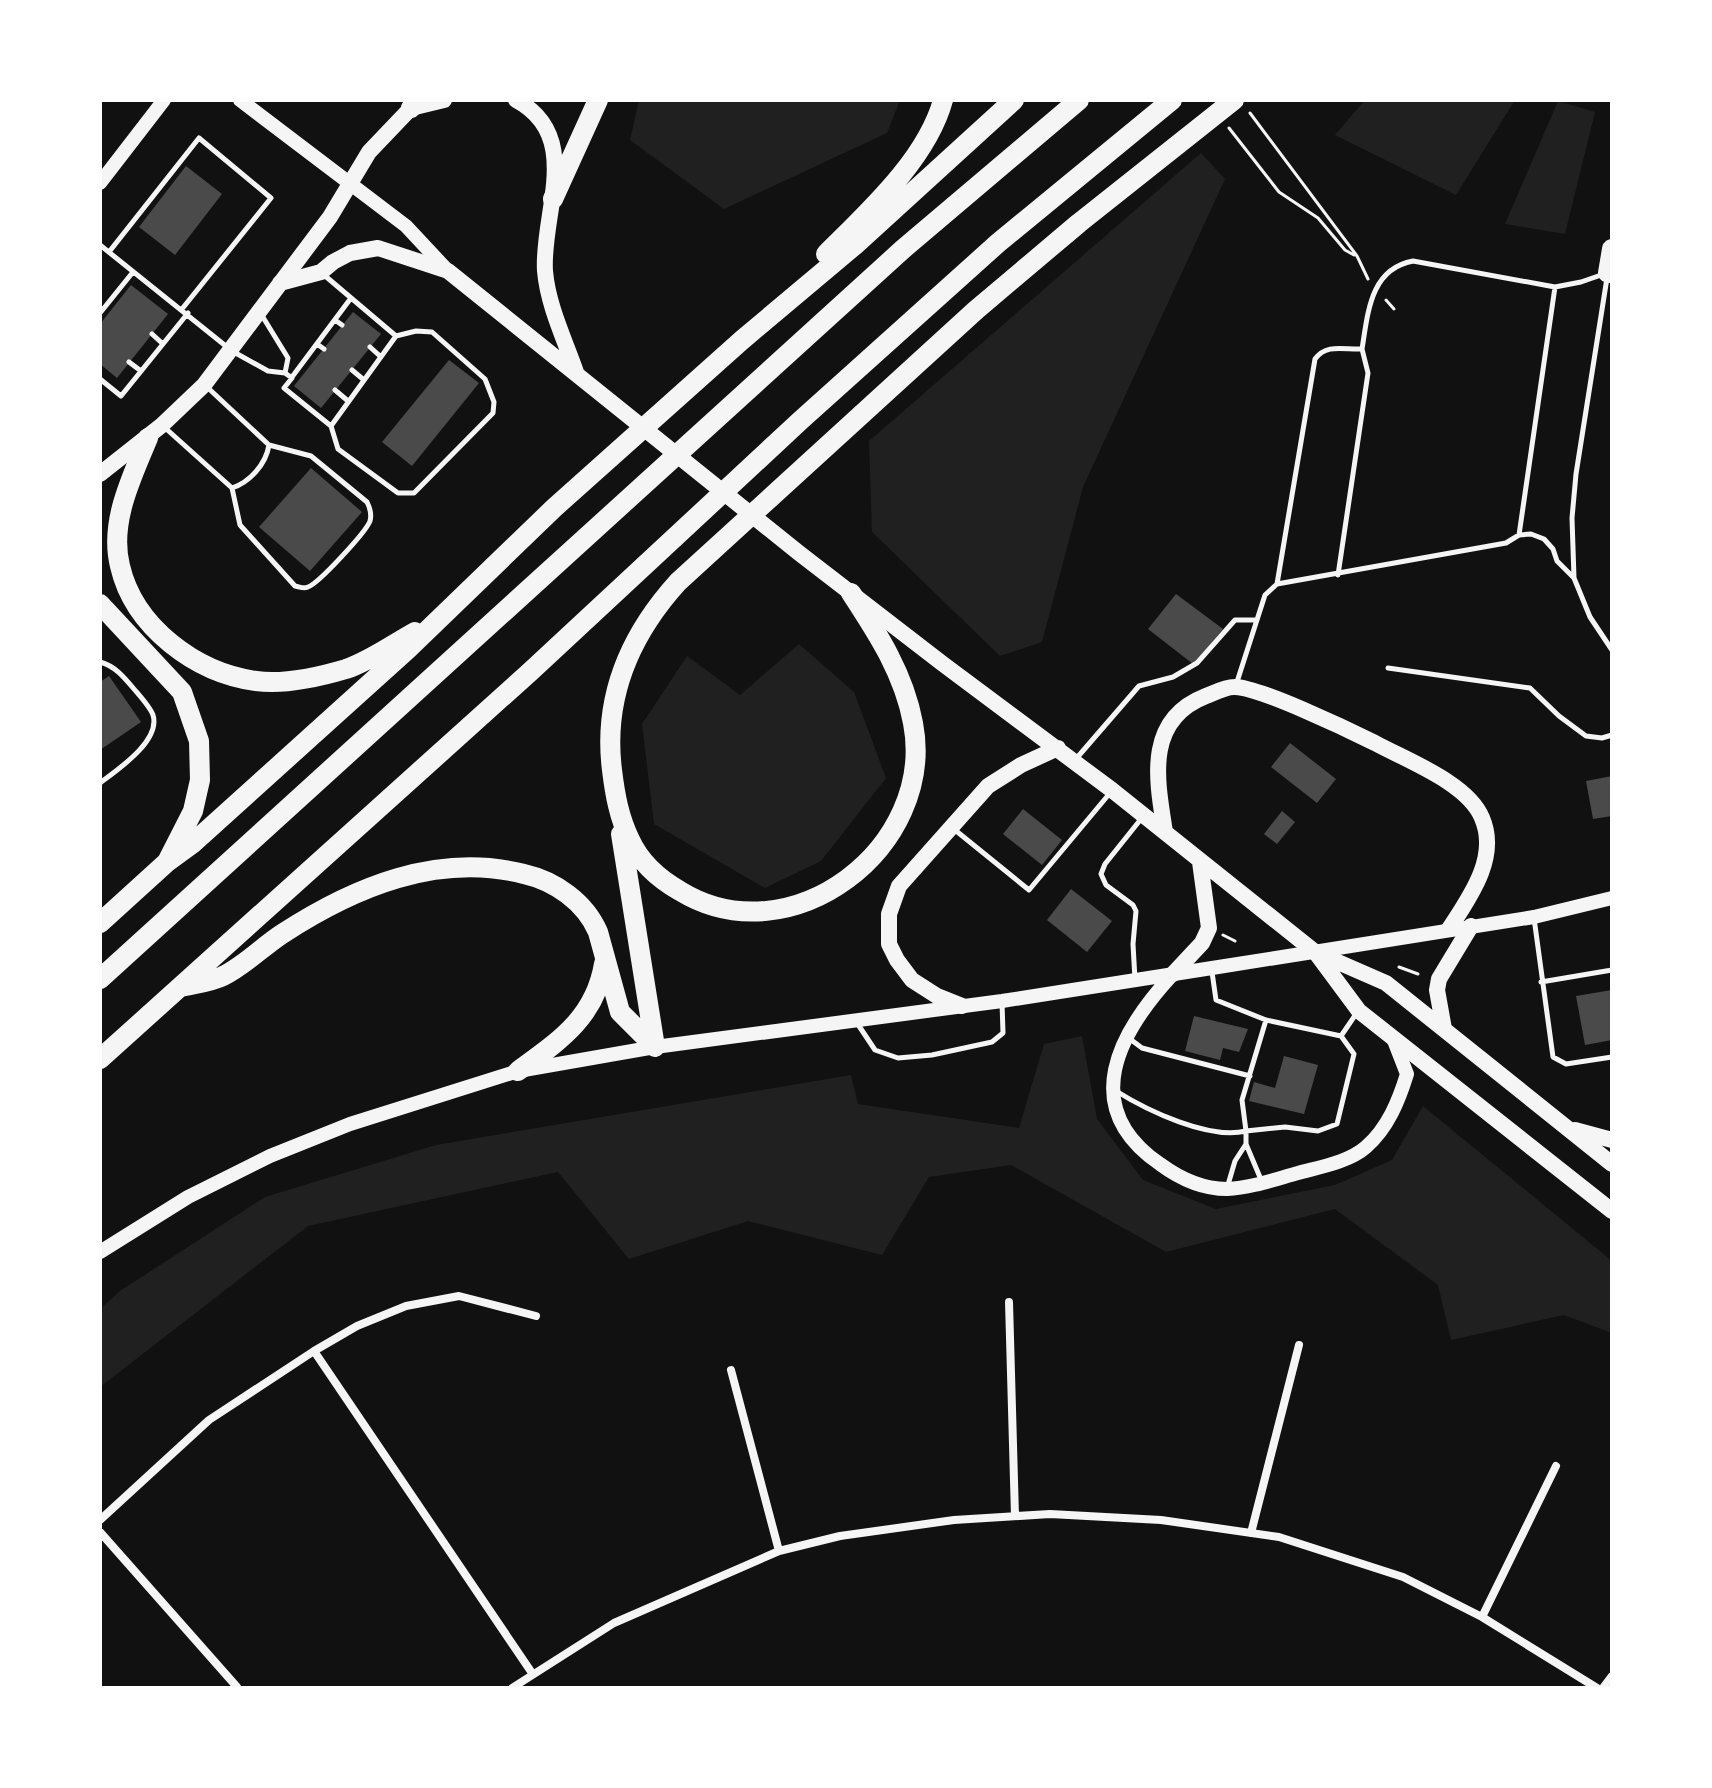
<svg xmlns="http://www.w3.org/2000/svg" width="1712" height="1788" viewBox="0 0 1712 1788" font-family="Mulish,sans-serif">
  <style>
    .green { fill: #202020 }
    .building { fill: #4a4a4a }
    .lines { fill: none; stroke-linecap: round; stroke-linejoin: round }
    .path { stroke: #f5f5f5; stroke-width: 3 }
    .service { stroke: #f5f5f5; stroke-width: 5 }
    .minor { stroke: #f5f5f5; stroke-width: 8 }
    .tertiary { stroke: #f5f5f5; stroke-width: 14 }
    .secondary { stroke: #f5f5f5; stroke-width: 14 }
    .primary { stroke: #f5f5f5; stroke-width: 16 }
    .motorway { stroke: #f5f5f5; stroke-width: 20 }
  </style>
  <rect width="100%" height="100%" fill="#111"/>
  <!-- green -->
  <path class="green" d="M639 100H900L887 133 724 209 630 140Z
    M1365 100H1515L1456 195 1335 135Z
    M1558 101 1595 112 1565 234 1505 224Z
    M1201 153 1225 179 1083 487 1042 642 1000 656 872 532 869 441Z
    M799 644 854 692 886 778 821 861 765 888 654 824 642 724 687 656 740 695Z
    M1082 1036 1097 1119 1143 1180 1216 1209 1335 1185 1392 1160 1423 1106 1612 1261V1333L1564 1315 1451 1340 1438 1285 1335 1209 1166 1252 1011 1165 929 1177 882 1255 748 1221 629 1259 558 1172 308 1226 100 1387V1309L120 1291 265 1197 436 1145 851 1075 858 1104 1019 1128 1044 1044Z"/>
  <!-- building -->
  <path class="building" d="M186 166 222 194 175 255 139 227Z
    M131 285 168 314 117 378 100 364V324Z
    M353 312 381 334 321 408 294 386Z
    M449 360 479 383 412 466 382 442Z
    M311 468 362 512 310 571 259 527Z
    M1176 594 1223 629 1193 664 1148 629Z
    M109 676 141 722 100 750V682Z
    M1290 743 1336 779 1317 803 1271 767Z
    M1612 776V816L1593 819 1586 781Z
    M1023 809 1062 840 1042 865 1003 834Z
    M1282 811 1295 822 1277 844 1264 834Z
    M1071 889 1112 921 1087 952 1047 920Z
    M1612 990V1040L1585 1045 1576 996Z
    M1194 1016 1248 1029 1239 1052 1223 1048 1220 1060 1185 1051Z
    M1284 1056 1318 1065 1304 1114 1249 1101 1254 1082 1275 1088Z"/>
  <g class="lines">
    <!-- path -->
    <path class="path" d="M1250 113 1357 256 1368 279
      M1229 128 1279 192 1318 218 1345 250 1354 255
      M1386 300 1394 309
      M1223 935 1235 941
      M1399 967 1418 974"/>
    <!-- service -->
    <path class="service" d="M100 245 232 351 268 371 285 373 288 358 261 314
      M109 252 199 138 271 198 182 309
      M324 275 396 336
      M100 313 133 272
      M335 320 342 325
      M152 334 163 344
      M317 344 324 349
      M370 347 381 357
      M129 362 141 371
      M352 370 364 380
      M285 373 292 378 284 388 331 426 338 449 398 493H414L493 413 494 402 485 379 432 332 416 331 396 336 331 426
      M292 377 351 298
      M100 379 121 396 188 313
      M335 390 348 401
      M163 426 232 488C250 482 266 464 269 445L207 387
      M232 488 240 525 295 586C301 587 303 589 308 587 319 583 366 532 370 521 372 514 370 508 367 502L311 456 269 445
      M1519 535 1555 287
      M1338 575 1368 373 1362 349
      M1574 578 1572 518 1576 474 1607 278
      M1277 584 1315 359C1327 343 1344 350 1362 349 1368 313 1370 269 1413 261L1555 287 1581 282 1604 274
      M100 662C115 666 124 677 134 689 140 696 150 707 153 715 161 741 117 770 100 783
      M1388 668 1530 688 1559 716 1586 736 1602 738 1612 735
      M1236 685 1265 595 1277 584 1506 543 1519 535 1531 534 1544 539 1553 549 1557 561 1574 578 1590 617 1612 650
      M1075 760 1139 686 1173 677 1197 663 1235 620H1257
      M955 830 1029 890 1110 793
      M1534 918 1553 1057 1566 1064 1612 1057
      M1212 972 1216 1000 1266 1020 1341 1036
      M1135 980 1133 944 1136 911 1133 905 1106 885 1101 874 1105 864 1141 819
      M1541 982 1612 970
      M857 1023 875 1050 898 1058 932 1055 992 1042 1003 1033 1002 1002
      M1130 1039 1142 1048 1250 1076
      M1116 1091C1148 1111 1209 1140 1246 1131L1242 1100 1266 1020
      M1246 1144V1131L1285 1127 1318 1131 1337 1124 1354 1054 1341 1036 1356 1014
      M1227 1188 1235 1161 1246 1144 1262 1182"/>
    <!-- minor -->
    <path class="minor" d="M1009 1302 1015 1516
      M314 1351 532 1673
      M731 1370 779 1551
      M100 1520 209 1420 314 1351 357 1326 406 1306 459 1296 536 1316
      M100 1532 237 1687
      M1251 1533 1299 1345
      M1482 1617 1556 1466
      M512 1688 614 1623 779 1551 840 1536 954 1520 1050 1514 1161 1520 1279 1537 1403 1577 1482 1617 1597 1688
      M1603 1688 1612 1676"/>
    <!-- tertiary -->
    <path class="tertiary" d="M240 100 406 226 448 271
      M100 183 164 100"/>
    <!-- secondary -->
    <path class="secondary" d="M1173 974C1119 1032 1077 1107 1160 1164 1179 1178 1203 1189 1227 1189 1251 1188 1276 1179 1298 1173 1320 1167 1349 1162 1366 1147 1388 1128 1399 1100 1407 1074L1393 1038
      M100 1252 188 1197 270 1156 350 1124 518 1071 655 1047 1002 1001 1212 968 1534 917 1612 898"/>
    <!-- primary -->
    <path class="primary" d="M516 100C584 136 541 214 545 271 548 306 565 340 576 372
      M280 283 321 272 333 262 350 253 378 248 448 271 799 553 943 664 1112 790 1315 952 1386 983 1612 1164
      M100 474 162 425 204 385 330 217 369 152 411 108 444 100
      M1165 832C1157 781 1144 720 1206 696 1214 693 1225 687 1234 687 1257 686 1351 731 1375 743 1406 760 1468 783 1482 818 1499 857 1470 897 1449 929
      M1316 953 1359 1011 1612 1211
      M1173 974 1202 943 1209 928 1200 862
      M962 1006 937 996 912 980 897 960 889 944V914L899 886 988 786 1021 765 1058 748
      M1444 1029 1437 990 1439 979 1471 926
      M1575 1130 1612 1140"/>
    <!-- motorway -->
    <path class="motorway" d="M411 108 417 100
      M553 199 598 100
      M826 254C868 212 927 159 943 100
      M1608 273 1612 249
      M148 438C132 477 109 522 120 566 134 627 196 673 256 681 284 685 319 677 346 669 370 661 393 644 415 632
      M851 593C878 634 904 674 913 723 937 847 791 959 680 891 659 879 640 862 630 840 619 817 615 795 612 770 603 698 630 635 678 582L976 310 1079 223 1234 100
      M100 604 182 692 199 741 200 780 193 811 168 860
      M621 834 655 1047
      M100 923 166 863 192 844 408 649 554 508 742 340 855 245 1014 100
      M100 979 902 250 1079 100
      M181 987C194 984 211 982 223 976 244 966 262 947 282 934 354 887 438 852 524 874 555 881 585 902 598 932L620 1012 655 1047
      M100 1059 531 671 801 420 998 243 1172 100
      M518 1071C559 1041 595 1018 604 964"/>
  </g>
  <!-- border -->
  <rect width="1712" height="1788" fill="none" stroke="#ffffff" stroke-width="204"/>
</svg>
